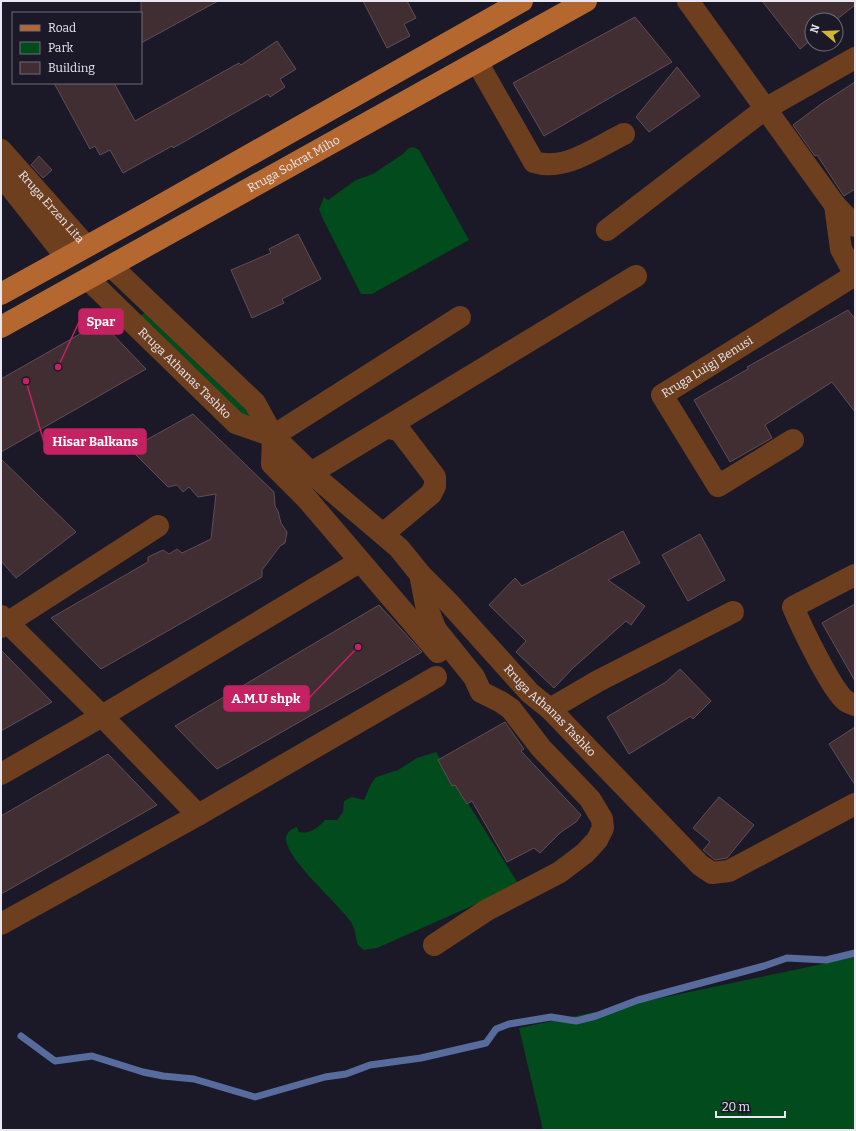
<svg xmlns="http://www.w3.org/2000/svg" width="856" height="1131" viewBox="0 0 856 1131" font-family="Bitter,serif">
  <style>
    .green { fill: #014b1c }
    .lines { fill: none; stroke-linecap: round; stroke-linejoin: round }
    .stream { stroke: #576b9c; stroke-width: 7 }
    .building { fill: #402e33; stroke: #614e54 }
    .minor { stroke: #6e3f1f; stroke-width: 22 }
    .major { stroke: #b46830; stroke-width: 22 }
    .labels { text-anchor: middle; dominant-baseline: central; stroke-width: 3; stroke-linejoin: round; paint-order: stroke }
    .street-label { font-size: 12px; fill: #e9e8f2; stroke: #1b1927 }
    .leader { fill: none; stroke: #c42263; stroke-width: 1.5 }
    .callout-dot { fill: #c42263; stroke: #1b1927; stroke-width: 1.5 }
    .callout { fill: #c42263; stroke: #c42263; stroke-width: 1.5 }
    .callout-label { font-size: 13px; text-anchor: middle; font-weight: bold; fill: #fff }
  </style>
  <rect width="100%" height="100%" fill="#1b1927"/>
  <!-- green -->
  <path class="green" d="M413 147 419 150 469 240 372 294H361L322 217 319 209 324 197 328 200 356 180 373 174 403 154 409 148Z
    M155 304 249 408V421L139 317Z
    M436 752 519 885 377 948 364 950 358 945C355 937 356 930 351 922 336 901 289 862 286 840 285 833 291 829 297 827L299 832C310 834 318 828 325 820H337L343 812 344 801 352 797 364 800 371 784 376 777 398 770 417 758Z
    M855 957V1130H543L519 1028Z"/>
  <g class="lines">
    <!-- stream -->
    <path class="stream" d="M21 1036 55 1061 92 1056 143 1072 163 1076 194 1079 255 1097 325 1077 346 1074 370 1065 421 1058 486 1043 496 1029 509 1024 551 1017 576 1021 596 1016 638 1000 764 966 787 958 826 960 855 953"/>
  </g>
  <!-- building -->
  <path class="building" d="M141 1H218L141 43Z
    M363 1H407L416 18 404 24 410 36 387 48Z
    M762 1H855V5L836 20H812V39L800 49Z
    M635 17 672 62 544 136 513 83Z
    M277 41 296 69 280 79 285 87 270 97 268 94 173 148 172 146 123 173 110 150 100 155 95 146 90 149 54 83H114L135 121 239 63 241 65Z
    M677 67 700 96 649 132 636 117Z
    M855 82V189L844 196 817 155 815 156 793 125 821 104Z
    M39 156 52 170 43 178 31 165Z
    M298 234 321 279 282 299 284 303 252 318 231 270 271 253 269 249Z
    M848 310 855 319V412L832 382 765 425 772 438 730 462 694 400 748 369 747 367Z
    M101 322 146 369 1 452V379Z
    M193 414 274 492 275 506 278 511 281 523 287 532 285 543 280 546 262 570V577L101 669 51 618 148 562V557L163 550 169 554 177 549 182 553 211 539 216 494 198 497 189 487 183 492 177 485 168 487 130 449Z
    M1 459 76 532 16 578 1 561Z
    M623 531 640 563 608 580 645 606 631 625 626 621 573 668 554 688 516 652 526 641 489 605 515 578 522 586Z
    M700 534 725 580 688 601 662 555Z
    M855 604V681L822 623Z
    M379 605 422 652 217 769 175 726Z
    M1 650 52 702 1 731Z
    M680 669 711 701 693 719 691 716 629 754 607 717 666 682Z
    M505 722 524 749 521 751 581 815 576 822 561 832 540 853 534 848 507 862 472 801 467 804 455 785 452 786 438 760Z
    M855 727V785L829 744Z
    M108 754 157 805 1 894V816Z
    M719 797 754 825 727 858 715 860 703 850 710 842 693 828Z"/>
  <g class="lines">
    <!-- minor -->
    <g class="minor">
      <path d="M688 1 835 205 855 226"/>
      <path d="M477 62 534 162C565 172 597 147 624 134"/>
      <path id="s1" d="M1 150 86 246"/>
      <path d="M1 175 66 257"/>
      <path d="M607 230 765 109 855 58"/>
      <path id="s2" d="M111 266 255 403 273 436 311 473 399 548 420 574 449 603 530 693 550 709 700 865 712 873 729 871 855 804"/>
      <path id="s3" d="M88 279 236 423 273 436"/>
      <path d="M387 427 636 276"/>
      <path d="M273 436 272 464 307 499 438 652"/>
      <path d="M273 436 460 317"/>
      <path id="s4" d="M793 440 718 486 662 395 855 275 841 249 835 205"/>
      <path d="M301 483 311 473 387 427 400 431 435 477V486L431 494 383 534"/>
      <path d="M420 574 426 605 436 630 474 677 481 692 501 702 511 709 541 748 590 799 602 819 603 828 597 840 585 853 560 872 487 910 434 945"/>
      <path d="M855 575 793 607C801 626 832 691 846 701 849 703 852 704 855 705"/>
      <path d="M1 616 102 716 198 815"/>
      <path d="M1 627 158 526"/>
      <path d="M550 709 598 681 733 612"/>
      <path d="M1 774 102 716 359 562"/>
      <path d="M1 924 198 815 436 677"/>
    </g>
    <!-- major -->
    <g class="major">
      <path d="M1 294 149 212 522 1"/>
      <path id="s5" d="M1 327 586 1"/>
    </g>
  </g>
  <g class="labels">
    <!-- street labels -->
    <g class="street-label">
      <text stroke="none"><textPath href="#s5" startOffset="335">Rruga Sokrat Miho</textPath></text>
      <text stroke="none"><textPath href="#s1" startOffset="76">Rruga Erzen Lita</textPath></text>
      <text stroke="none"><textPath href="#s4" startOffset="248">Rruga Luigj Benusi</textPath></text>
      <text stroke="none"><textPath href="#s3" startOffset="135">Rruga Athanas Tashko</textPath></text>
      <text stroke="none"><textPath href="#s2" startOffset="627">Rruga Athanas Tashko</textPath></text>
    </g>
  </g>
  <!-- callouts -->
  <path class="leader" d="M58 367L79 322M26 381L44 442M358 647L309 698"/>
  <g class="callout-dot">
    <circle cx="58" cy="367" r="4"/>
    <circle cx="26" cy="381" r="4"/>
    <circle cx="358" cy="647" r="4"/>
  </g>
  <g class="callout">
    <rect x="79" y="309" width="44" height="25" rx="4"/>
    <rect x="44" y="429" width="102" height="25" rx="4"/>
    <rect x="224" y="686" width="85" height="25" rx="4"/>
  </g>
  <g class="callout-label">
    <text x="101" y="326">Spar</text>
    <text x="95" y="446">Hisar Balkans</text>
    <text x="266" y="703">A.M.U shpk</text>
  </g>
  <!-- border -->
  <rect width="856" height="1131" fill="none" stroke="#e9e8f2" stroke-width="4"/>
  <!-- legend -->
  <rect x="12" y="12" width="130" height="72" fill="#1b1927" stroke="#6d6c78"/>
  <rect x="20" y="25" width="20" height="6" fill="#b46830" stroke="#6d6c78"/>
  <text x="48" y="32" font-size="12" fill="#e9e8f2">Road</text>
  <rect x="20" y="42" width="20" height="12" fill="#014b1c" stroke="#6d6c78"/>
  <text x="48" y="52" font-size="12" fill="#e9e8f2">Park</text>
  <rect x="20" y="62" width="20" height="12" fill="#402e33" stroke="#6d6c78"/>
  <text x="48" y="72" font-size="12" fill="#e9e8f2">Building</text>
  <!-- north arrow -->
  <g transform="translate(824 32) rotate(289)"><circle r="19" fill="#1b1927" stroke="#6d6c78"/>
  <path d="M0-3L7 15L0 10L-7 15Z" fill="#d2b736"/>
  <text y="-6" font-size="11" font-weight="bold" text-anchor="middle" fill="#e9e8f2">N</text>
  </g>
  <!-- scale -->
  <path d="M716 1111v6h69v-6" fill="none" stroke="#e9e8f2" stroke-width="2"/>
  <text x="722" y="1111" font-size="12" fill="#e9e8f2" stroke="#1b1927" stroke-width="3" paint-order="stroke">20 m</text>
</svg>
